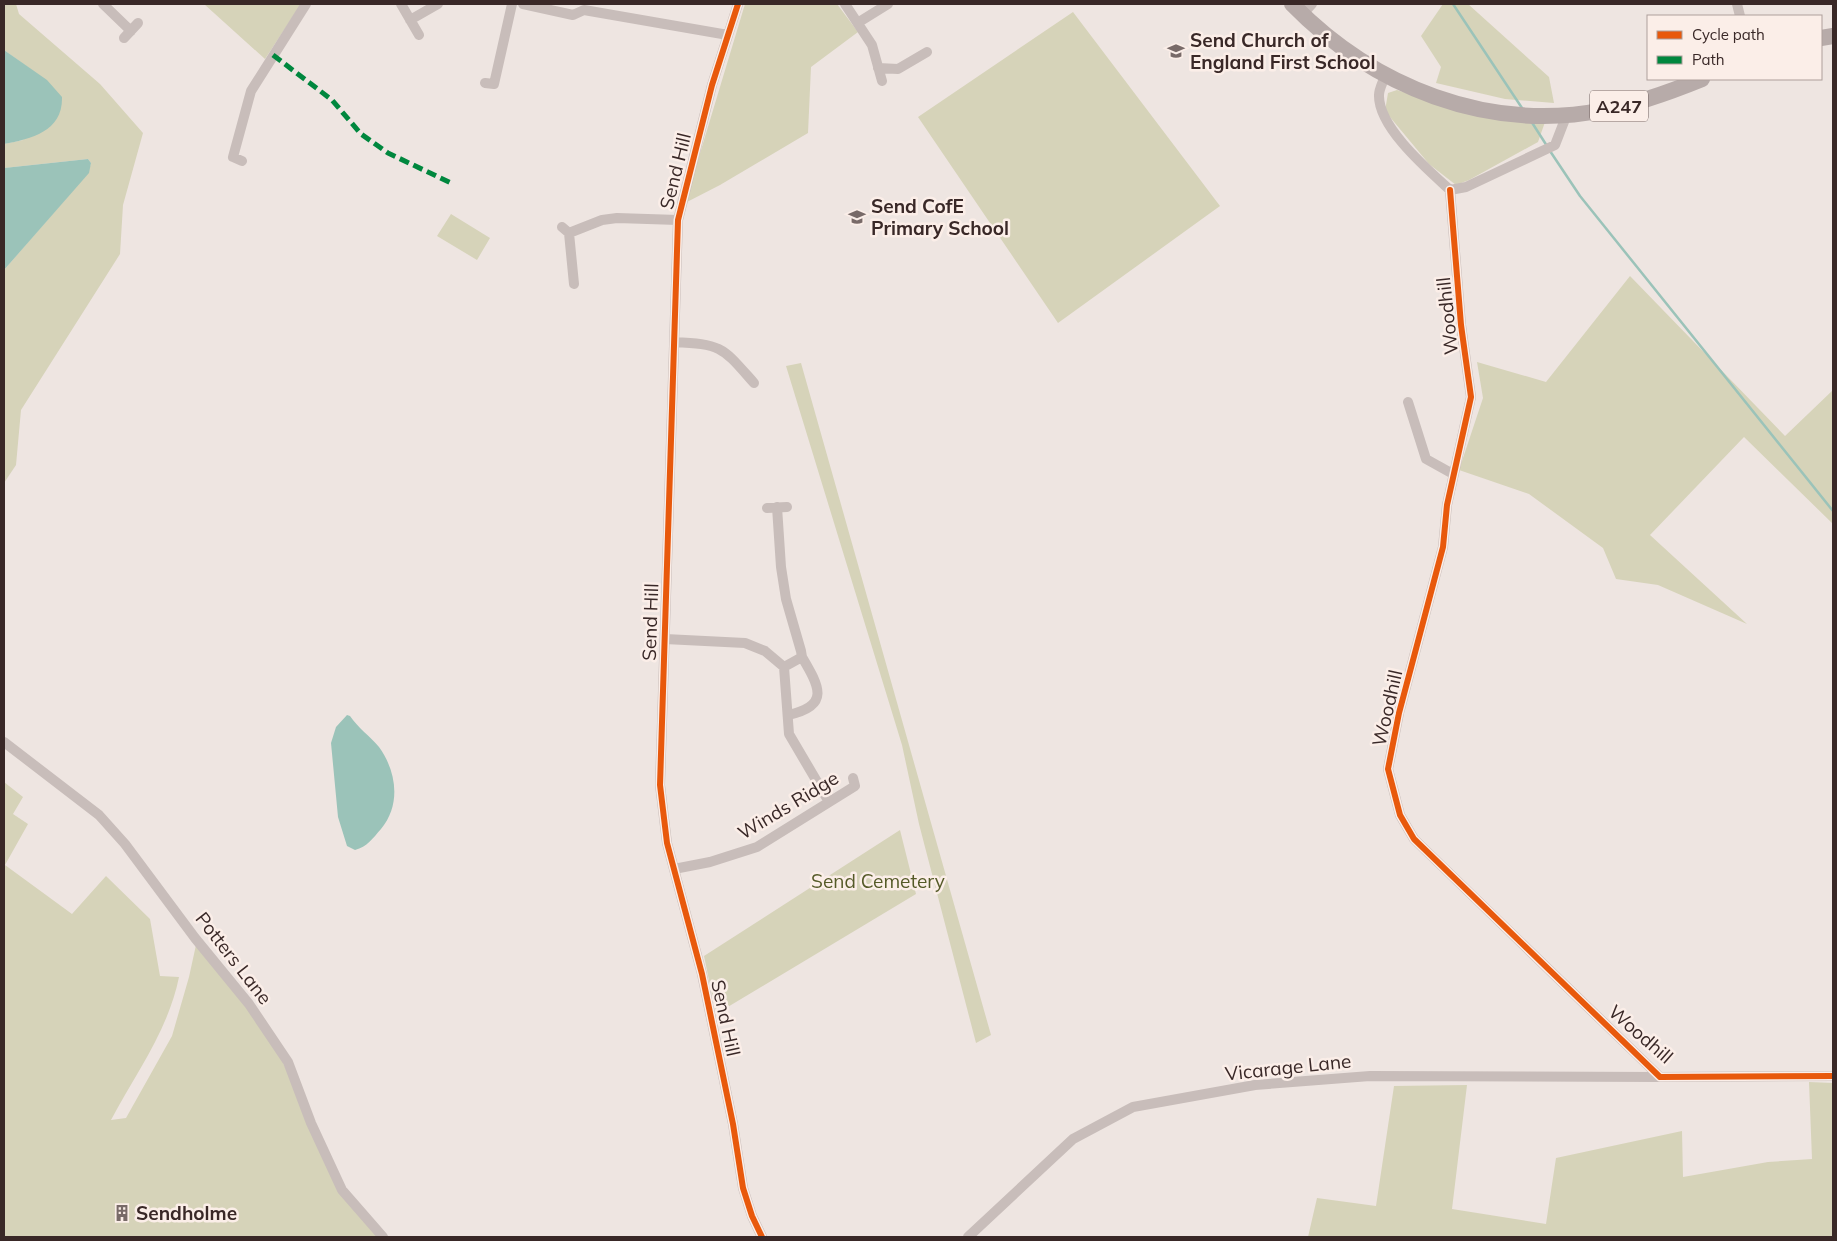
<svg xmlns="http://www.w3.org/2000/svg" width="1837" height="1241" viewBox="0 0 1837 1241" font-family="Mulish,sans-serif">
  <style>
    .green { fill: #d6d3b9 }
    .water { fill: #9bc3b9 }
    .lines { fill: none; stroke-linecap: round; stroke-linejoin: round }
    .stream { stroke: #9bc3b9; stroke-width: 2.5 }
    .minor { stroke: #c8bdba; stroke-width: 10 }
    .primary { stroke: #b7aba9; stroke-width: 16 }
    .quiet { stroke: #00873e; stroke-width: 5; stroke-dasharray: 10 5; stroke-linecap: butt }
    .cycleway-casing { stroke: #fbeee8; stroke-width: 9 }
    .cycleway { stroke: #e8590c; stroke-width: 6 }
    .labels { text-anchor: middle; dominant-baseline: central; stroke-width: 5; stroke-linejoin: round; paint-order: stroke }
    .shield { fill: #fbeee8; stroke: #736361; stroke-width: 1 }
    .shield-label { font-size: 18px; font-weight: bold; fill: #392827 }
    .poi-label { font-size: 19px; font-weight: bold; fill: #392827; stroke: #fbeee8; text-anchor: start }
    .street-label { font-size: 19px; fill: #392827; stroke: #fbeee8 }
    .park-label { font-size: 19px; fill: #555a28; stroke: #fbeee8 }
  </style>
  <rect width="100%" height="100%" fill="#eee5e1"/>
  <!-- green -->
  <path class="green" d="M4 4H16L19 14 100 84 143 133 123 205 120 254 21 410 16 465 4 483V270L88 173 91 163 88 159 4 168V144L23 140 47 81 4 50Z
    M204 4H301L265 59Z
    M745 4H837L858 32 811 67 808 133 720 185 685 203Z
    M1443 4H1468L1549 77 1554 103 1505 99 1436 83 1441 67 1421 36Z
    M1073 12 1220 206 1058 323 918 117Z
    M1397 90 1419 97 1545 122 1538 142 1469 180 1456 185 1429 164 1385 111 1388 93Z
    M451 214 490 238 477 260 437 236Z
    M1630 276 1785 436 1833 390V524L1744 437 1650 535 1747 624 1658 585 1616 579 1603 548 1529 494 1459 470 1483 398 1477 362 1546 382Z
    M801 363 991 1035 976 1043 919 824 902 745 786 366Z
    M4 782 23 797 13 814 28 824 5 865 72 914 106 876 150 919 160 976 179 977C168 1031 136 1073 111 1120L126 1118 172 1036 189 977 196 945 248 1007 282 1060 339 1191 378 1237H4Z
    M900 830 916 894 716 1014 704 956Z
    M1809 1082 1833 1083V1237H1308L1317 1198 1376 1206 1394 1086 1467 1085 1452 1209 1546 1224 1556 1158 1682 1131 1683 1177 1768 1162 1812 1159Z"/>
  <!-- water -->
  <path class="water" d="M4 50 47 80 62 97C63 131 32 139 4 144Z
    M88 159 91 163 89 173 4 270V168Z
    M347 715 350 716C358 728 370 736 379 747 397 772 401 805 381 829 373 838 367 847 355 850L347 846 338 817 331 743 336 727Z"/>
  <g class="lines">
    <!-- stream -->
    <path class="stream" d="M1453 4 1522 108
      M1531 121 1547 146
      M1550 151 1580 196 1833 511"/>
    <!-- minor -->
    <path class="minor" d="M103 4 131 31
      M401 4 419 35
      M523 4 573 15 584 10 728 35
      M738 4 712 85 678 220 660 785 667 843 702 974 733 1124 743 1188 752 1216 762 1237
      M845 4 872 45 882 81
      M1737 4 1740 16
      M1302 15 1312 4
      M410 20 438 4
      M859 22 888 4
      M124 38 138 23
      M878 68 898 69 927 52
      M1385 76C1383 82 1379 89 1379 95 1378 127 1427 169 1450 190L1466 187 1555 145 1567 114
      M485 83 494 84 512 4
      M242 161 233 157 251 91 306 4
      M1450 190 1461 325 1471 397 1447 505 1443 547 1399 713 1388 769 1400 815 1414 839 1660 1077 1833 1076
      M562 227 569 233 602 220 617 218 678 220
      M569 233 574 284
      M674 342C723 344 723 348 754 383
      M1408 402 1426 459 1453 474
      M777 507 781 567 786 599 801 651 802 657 784 667 789 734 829 802
      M767 508 787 507
      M665 639 745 643 765 651 784 667
      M788 715C831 706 819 686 802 657
      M4 742 99 815 125 844 195 938 249 1004 288 1062 311 1123 342 1190 383 1237
      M674 869 710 862 757 847 855 786 853 778
      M968 1237 1073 1139 1133 1107 1255 1085 1370 1076 1660 1077"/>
    <!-- primary -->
    <path class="primary" d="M1292 4C1373 87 1488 133 1604 110 1638 104 1670 92 1702 79
      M1821 38 1833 36"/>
    <!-- quiet -->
    <path class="quiet" d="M273 55 332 100 361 134 388 153 451 183"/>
    <!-- cycleway casing -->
    <g class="cycleway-casing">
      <path id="cycleway" d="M738 4 712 85 678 220 660 785 667 843 702 974 733 1124 743 1188 752 1216 762 1237
        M1450 190 1461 325 1471 397 1447 505 1443 547 1399 713 1388 769 1400 815 1414 839 1660 1077 1833 1076"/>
    </g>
    <!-- cycleway -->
    <use href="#cycleway" class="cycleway"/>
  </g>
  <!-- icons -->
  <defs>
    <g id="school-bare" transform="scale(1.35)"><path d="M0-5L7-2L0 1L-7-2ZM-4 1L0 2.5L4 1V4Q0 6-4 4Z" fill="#786a68" stroke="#fbeee8" stroke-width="2.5" paint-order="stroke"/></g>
    <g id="building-bare" transform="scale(1.35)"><path d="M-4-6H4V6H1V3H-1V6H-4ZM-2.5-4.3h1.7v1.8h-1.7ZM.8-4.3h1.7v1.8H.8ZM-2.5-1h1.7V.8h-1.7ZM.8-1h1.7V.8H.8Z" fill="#786a68" stroke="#fbeee8" stroke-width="2.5" paint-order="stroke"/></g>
  </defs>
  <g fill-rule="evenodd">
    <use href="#school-bare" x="1176" y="51"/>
    <use href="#school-bare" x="857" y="217"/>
    <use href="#building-bare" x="122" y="1213"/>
  </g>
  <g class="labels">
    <!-- shield labels -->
    <rect class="shield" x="1590" y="90.5" width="58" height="31" rx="4"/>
    <g class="shield-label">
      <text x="1619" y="106">A247</text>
    </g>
    <!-- poi labels -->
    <g class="poi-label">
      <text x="1190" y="40">Send Church of<tspan x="1190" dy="22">England First School</tspan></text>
      <text x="871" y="206">Send CofE<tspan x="871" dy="22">Primary School</tspan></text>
      <text x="136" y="1213">Sendholme</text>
    </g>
    <!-- street labels -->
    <g class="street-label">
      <text transform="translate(675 171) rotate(-76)">Send Hill</text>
      <text transform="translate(1447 316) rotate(-96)">Woodhill</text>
      <text transform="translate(650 622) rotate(-88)">Send Hill</text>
      <text transform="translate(1387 708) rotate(-77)">Woodhill</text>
      <text transform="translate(788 805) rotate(-31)">Winds Ridge</text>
      <text transform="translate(234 958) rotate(52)">Potters Lane</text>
      <text transform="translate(726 1018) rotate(78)">Send Hill</text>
      <text transform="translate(1641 1034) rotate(41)">Woodhill</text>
      <text transform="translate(1288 1067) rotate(-6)">Vicarage Lane</text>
    </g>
    <!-- park labels -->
    <g class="park-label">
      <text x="878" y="881">Send Cemetery</text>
    </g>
  </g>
  <!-- border -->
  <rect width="1837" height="1241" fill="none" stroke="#392827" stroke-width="10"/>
  <!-- legend -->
  <rect x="1647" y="15" width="175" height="65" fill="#fbeee8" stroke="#ad9f9b"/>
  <rect x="1657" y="31" width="25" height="8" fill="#e8590c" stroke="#ad9f9b"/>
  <text x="1692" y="40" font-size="15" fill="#392827">Cycle path</text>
  <rect x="1657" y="56" width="25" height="8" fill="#00873e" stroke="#ad9f9b"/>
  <text x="1692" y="65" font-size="15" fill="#392827">Path</text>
</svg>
